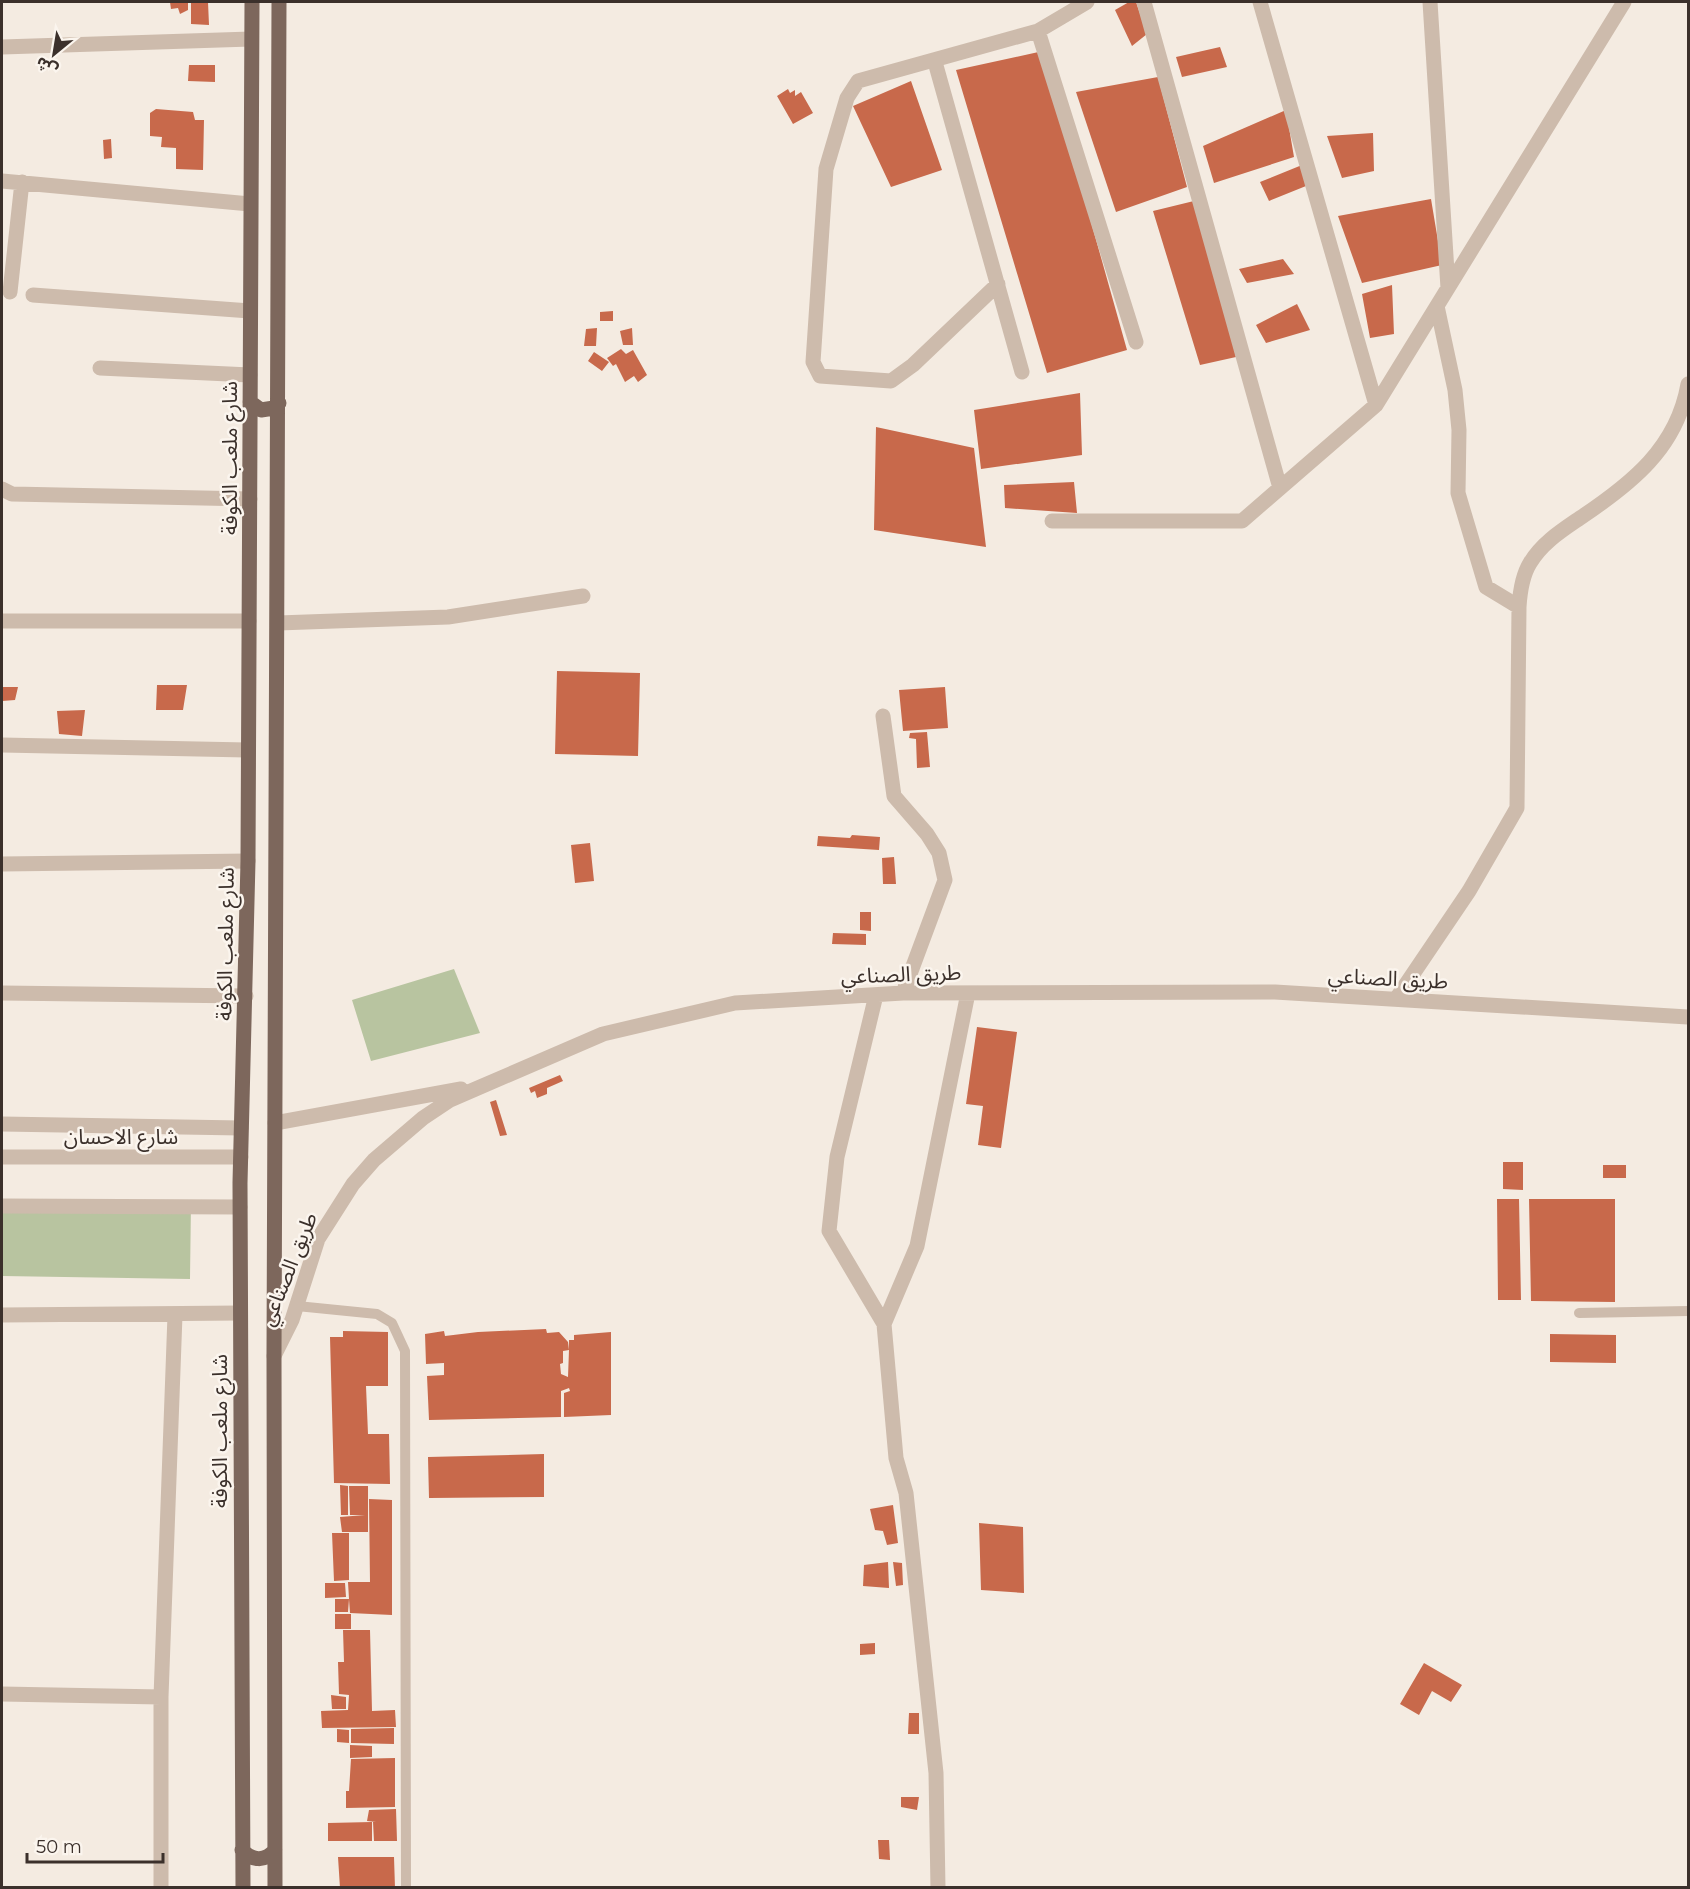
<svg xmlns="http://www.w3.org/2000/svg" width="1690" height="1889" viewBox="0 0 1690 1889" font-family="Montserrat,'Noto Sans Arabic',sans-serif">
  <style>
    .green { fill: #b8c4a0 }
    .building { fill: #c8694b; fill-rule: evenodd }
    .lines { fill: none; stroke-linecap: round; stroke-linejoin: round }
    .service { stroke: #cdbbac; stroke-width: 10 }
    .minor { stroke: #cdbbac; stroke-width: 15 }
    .tertiary { stroke: #cdbbac; stroke-width: 15 }
    .primary { stroke: #7d675c; stroke-width: 15 }
    .labels { text-anchor: middle; dominant-baseline: central; stroke-width: 5; stroke-linejoin: round; paint-order: stroke }
    .street-label { font-size: 21px; fill: #3b302b; stroke: #fbf5ee }
  </style>
  <rect width="100%" height="100%" fill="#f4ebe1"/>
  <!-- green -->
  <path class="green" d="M454 969 480 1033 371 1061 352 1000Z
    M191 1202 190 1279 2 1276V1203Z"/>
  <!-- building -->
  <path class="building" d="M170 2H188V10L180 14 178 8 171 9Z
    M191 2H208L209 25 191 24Z
    M1129 2H1136L1147 34 1132 46 1115 10Z
    M1220 47 1227 67 1182 77 1176 57Z
    M1043 51 1127 350 1047 373 956 70Z
    M189 65H215V82L188 81Z
    M1158 77 1187 187 1116 212 1076 92Z
    M911 81 942 170 891 187 853 106Z
    M788 89 790 93 795 90V96L801 92 813 113 793 124 777 96Z
    M156 109 193 112 195 120H204L203 170 176 169V148L161 147 162 137 150 136V113Z
    M1286 110 1294 157 1214 183 1203 146Z
    M1373 133 1374 171 1342 178 1327 136Z
    M111 139 112 158 104 159 103 140Z
    M1302 165 1306 186 1269 201 1260 182Z
    M1431 199 1442 265 1362 283 1338 216Z
    M1198 200 1236 357 1200 365 1153 211Z
    M1283 259 1294 274 1247 283 1239 269Z
    M1392 285 1394 334 1370 338 1362 294Z
    M1297 304 1310 330 1266 343 1256 325Z
    M613 311V321H600V312Z
    M597 328 596 346H584L586 329Z
    M632 328 633 345H623L620 331Z
    M621 349 626 354 633 350 647 375 638 382 634 376 625 382 616 364 613 366 607 358Z
    M594 352 609 362 602 371 588 361Z
    M1080 393 1082 455 981 469 974 410Z
    M876 427 974 448 986 547 874 530Z
    M1074 482 1077 513 1005 508 1004 485Z
    M557 671 640 673 638 756 555 754Z
    M157 685H187L183 710H156Z
    M2 687H18L15 700 2 701Z
    M945 687 948 728 903 731 899 690Z
    M85 710 82 736 59 734 57 711Z
    M927 732 930 767 917 768 916 739 909 738 910 733Z
    M852 835 880 837 879 850 817 846 818 836 850 838Z
    M590 843 594 881 575 883 571 845Z
    M894 857 896 884H883L882 858Z
    M860 912H871V931L860 930Z
    M833 933 866 934V945L832 944Z
    M977 1027 1017 1032 1001 1148 978 1145 983 1106 966 1104Z
    M560 1075 563 1081 547 1088V1094L537 1098 535 1091 531 1093 529 1088Z
    M496 1100 507 1135 500 1136 490 1102Z
    M1503 1162H1523V1190L1503 1189Z
    M1603 1165H1626V1178H1603Z
    M1497 1199H1519L1521 1300H1498Z
    M1529 1199H1615V1302L1531 1301Z
    M546 1329 547 1333 559 1332 568 1342 569 1350V1340H574V1335L611 1332V1415L564 1417V1393L570 1391 569 1388 561 1391V1417L429 1420 427 1376 444 1375V1363L426 1364 425 1334 444 1331 445 1336 478 1332ZM569 1350 568 1377 561 1374 560 1364 563 1363V1351Z
    M343 1331 388 1332V1386H366L368 1434H389L390 1484 334 1483 330 1337H343Z
    M1550 1334 1616 1335V1363L1550 1362Z
    M544 1454V1497L429 1498 428 1457Z
    M340 1485 348 1486V1515H341Z
    M349 1486H368V1532H342L340 1517 365 1515H350Z
    M369 1499 392 1500V1615L350 1613 349 1599 348 1612H335V1599H349L348 1582H370Z
    M893 1505 898 1543 887 1545 883 1531 875 1530 870 1509Z
    M979 1523 1023 1527 1024 1593 981 1590Z
    M332 1533H349V1580L334 1581Z
    M888 1562 889 1588 863 1586 864 1565Z
    M893 1562 902 1563 903 1585 896 1586Z
    M325 1583H345L346 1597 325 1598Z
    M335 1614H351V1629H335Z
    M343 1630H370L372 1711 395 1710 396 1727 322 1728 321 1711 348 1710 349 1695 339 1694 338 1662H344Z
    M875 1643V1654L860 1655V1644Z
    M1424 1663 1462 1685 1451 1702 1432 1691 1419 1715 1400 1704Z
    M331 1695 346 1697V1709H332Z
    M909 1713H919V1734H908Z
    M394 1728V1744L351 1743V1729Z
    M337 1729 349 1730V1743L337 1742Z
    M350 1745 372 1746V1757L350 1758Z
    M395 1758V1807L346 1808V1791H349L351 1759Z
    M901 1797H919L917 1810 901 1807Z
    M396 1809 397 1841H374L373 1822H376L367 1821 369 1810Z
    M372 1822V1841H328V1823Z
    M878 1840H889L890 1860 879 1859Z
    M338 1857H394L395 1888H340Z"/>
  <g class="lines">
    <!-- service -->
    <path class="service" d="M297 1306 377 1314 392 1323 405 1351 406 1888
      M1579 1313 1688 1311"/>
    <!-- minor -->
    <path class="minor" d="M1144 2 1280 488
      M1260 2 1376 405
      M1430 2 1448 288
      M1038 31 1136 342
      M2 47 251 39
      M935 62 1022 372
      M2 181 250 204
      M998 284 913 365 891 381 820 376 813 362 826 169 847 98 858 81 1038 31 1087 2
      M10 292 22 182
      M33 295 250 311
      M1437 306 1455 390 1459 430 1458 493 1486 587 1519 607
      M100 368 250 375
      M2 489 12 494 250 499
      M1052 521H1242L1376 405 1624 2
      M2 621H249
      M278 623 448 617 583 596
      M883 716 894 796 927 834 939 853 945 880 903 993
      M2 745 247 750
      M2 864 248 861
      M2 993 246 996
      M876 995 837 1157 829 1231 884 1324
      M1396 999 1469 891 1517 808 1519 607C1520 591 1522 576 1530 563 1542 543 1561 531 1580 518 1631 484 1677 448 1688 384
      M275 1123 461 1089
      M2 1124 241 1128
      M2 1315 240 1313
      M274 1356 292 1320 318 1239 353 1184 374 1160 423 1118 450 1100 603 1034 735 1003 903 993 1275 992 1688 1017
      M2 1694 161 1697
      M161 1888V1697L175 1315
      M938 1888 936 1773 906 1493 896 1458 884 1324 917 1246 968 993"/>
    <!-- tertiary -->
    <path class="tertiary" d="M2 1157H241
      M2 1206 240 1207"/>
    <!-- primary -->
    <path class="primary" d="M250 402 261 410 274 408 279 403
      M242 1850C252 1861 265 1862 275 1850
      M243 1888 240 1183 248 861 252 2
      M275 1888 274 1356 279 2"/>
  </g>
  <g class="labels">
    <!-- street labels -->
    <g class="street-label">
      <text transform="translate(229 458) rotate(-90)">شارع ملعب الكوفة</text>
      <text transform="translate(225 944) rotate(-89)">شارع ملعب الكوفة</text>
      <text transform="translate(901 974) rotate(-2)">طريق الصناعي</text>
      <text transform="translate(1388 978) rotate(3)">طريق الصناعي</text>
      <text x="121" y="1136">شارع الاحسان</text>
      <text transform="translate(288 1269) rotate(-68)">طريق الصناعي</text>
      <text transform="translate(219 1431) rotate(-90)">شارع ملعب الكوفة</text>
    </g>
  </g>
  <!-- border -->
  <rect width="1690" height="1889" fill="none" stroke="#3b302b" stroke-width="6"/>
  <!-- north arrow -->
  <g transform="translate(54 54) rotate(210)" stroke="#fbf5ee" stroke-width="4.5" paint-order="stroke">
  <path d="M0-4.5L10 22L0 15L-10 22Z" fill="#3b302b"/>
  <text y="-9" font-size="16" font-weight="bold" text-anchor="middle" fill="#3b302b">ش</text>
  </g>
  <!-- scale -->
  <path d="M27 1853v9h136v-9" fill="none" stroke="#3b302b" stroke-width="3"/>
  <text x="36" y="1853" font-size="18" fill="#3b302b" stroke="#fbf5ee" stroke-width="4.5" paint-order="stroke">50 m</text>
</svg>
